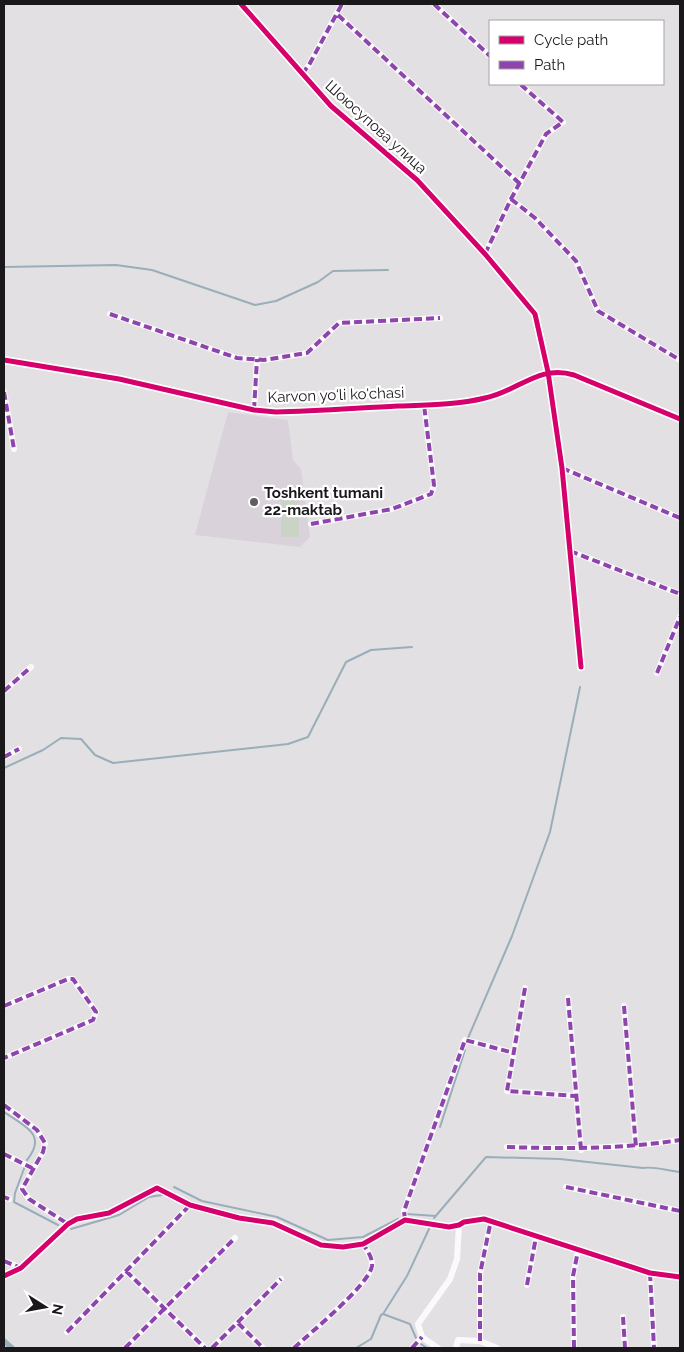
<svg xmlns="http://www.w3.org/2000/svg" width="684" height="1352" viewBox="0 0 684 1352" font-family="Raleway,sans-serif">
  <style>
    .built { fill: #d9d2db }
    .green { fill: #cbd2c6 }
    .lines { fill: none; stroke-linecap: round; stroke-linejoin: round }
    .stream { stroke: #99aeb9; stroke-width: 2 }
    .canal { stroke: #99aeb9; stroke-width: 5.5 }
    .minor { stroke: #fbfafb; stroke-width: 6 }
    .tertiary { stroke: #fbfafb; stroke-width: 8 }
    .quiet { stroke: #8e44ad; stroke-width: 4; stroke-dasharray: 8 4; stroke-linecap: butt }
    .cycleway-casing { stroke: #fff; stroke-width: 8 }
    .cycleway { stroke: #d6006c; stroke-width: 5 }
    .poi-dot { fill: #605e61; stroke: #fff; stroke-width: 2 }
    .labels { text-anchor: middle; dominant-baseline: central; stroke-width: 4.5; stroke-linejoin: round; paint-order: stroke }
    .street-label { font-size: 15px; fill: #1a181a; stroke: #fff }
    .poi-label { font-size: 15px; font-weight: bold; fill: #1a181a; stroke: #fff; text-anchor: start }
  </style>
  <rect width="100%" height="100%" fill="#e3e0e4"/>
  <!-- built -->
  <path class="built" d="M228 412 288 420 293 460 301 469 310 537 300 547 195 535Z"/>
  <!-- green -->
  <path class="green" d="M281 499H299V537H281Z"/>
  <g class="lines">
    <!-- stream -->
    <path class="stream" d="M4 267 116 265 152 270 255 305 276 301 318 282 333 271 388 270
      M4 768 43 750 61 738 81 739 95 755 113 763 288 744 308 737 346 662 371 650 412 647
      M468 1038 512 936 550 832 580 687
      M4 1112C24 1126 48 1134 27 1160
      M440 1127 465 1050
      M25 1166 15 1193 14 1202 58 1225
      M174 1187 202 1201 277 1217 328 1240 363 1237 398 1219
      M407 1214 436 1216
      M434 1218 486 1157 560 1159 643 1168C653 1166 669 1171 680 1172
      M71 1229 119 1215 149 1197 162 1195
      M383 1314 407 1276 429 1229
      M421 1344 427 1348
      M356 1348 371 1339 381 1315 383 1314 410 1324 416 1338"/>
    <!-- canal -->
    <path class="canal" d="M4 1341 12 1348"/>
    <!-- minor -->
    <path class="minor" d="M434 4 490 56
      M338 15 520 184
      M302 74 309 65 342 4
      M511 199 535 218 576 261 598 311 680 360
      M485 254 511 199 546 134 563 122 520 84
      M110 314 237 358 264 360 307 353 339 323 440 318
      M548 372 562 468 581 667
      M4 392 14 449
      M254 410 257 359
      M562 468 680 518
      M311 524 392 509 431 494 434 485 424 405
      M570 551 680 594
      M657 673 680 617
      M4 691 31 667
      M4 757 19 749
      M525 988 507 1091 575 1096
      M568 998 581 1150
      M4 1006 68 979H73L96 1012 93 1020 4 1058
      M624 1006 636 1147
      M4 1105 37 1130 45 1143 43 1152 22 1189 29 1199 68 1224
      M507 1147C566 1149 622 1149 680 1140
      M4 1154 32 1168
      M566 1187 680 1211
      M4 1197 9 1199
      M405 1220 404 1211 465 1040 514 1053
      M4 1261 21 1268
      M126 1271 205 1348
      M650 1273 654 1348
      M4 1276 21 1268 68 1224 77 1219 109 1213 157 1188 190 1205 239 1218 273 1223 321 1245 343 1247 363 1244 405 1220 449 1227 459 1225 464 1222 484 1219 650 1273 680 1277
      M527 1285 536 1237
      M623 1317 625 1348
      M238 1323 263 1348
      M67 1332 190 1205
      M480 1341V1274L491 1220
      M125 1348 235 1238
      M212 1348 281 1279
      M294 1348C310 1333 369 1285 372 1266 373 1258 367 1250 363 1244
      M412 1348 422 1337
      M438 1348 422 1337 418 1324 450 1279 457 1259 459 1225
      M456 1348 458 1340 480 1341 497 1348
      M574 1348 573 1276 578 1251"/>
    <!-- tertiary -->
    <path class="tertiary" d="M241 4 331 106 417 180 485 254 535 314 548 372
      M4 360 119 379 254 410 276 412C316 411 357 408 398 406 426 405 457 405 485 398 519 391 539 364 574 375L680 419"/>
    <!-- quiet -->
    <path class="quiet" d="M434 4 490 56
      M338 15 520 184
      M302 74 309 65 342 4
      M511 199 535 218 576 261 598 311 680 360
      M485 254 511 199 546 134 563 122 520 84
      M110 314 237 358 264 360 307 353 339 323 440 318
      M4 392 14 449
      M254 410 257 359
      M562 468 680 518
      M311 524 392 509 431 494 434 485 424 405
      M570 551 680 594
      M657 673 680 617
      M4 691 31 667
      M4 757 19 749
      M525 988 507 1091 575 1096
      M568 998 581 1150
      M4 1006 68 979H73L96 1012 93 1020 4 1058
      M624 1006 636 1147
      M4 1105 37 1130 45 1143 43 1152 22 1189 29 1199 68 1224
      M507 1147C566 1149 622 1149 680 1140
      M4 1154 32 1168
      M566 1187 680 1211
      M4 1197 9 1199
      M405 1220 404 1211 465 1040 514 1053
      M4 1261 21 1268
      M126 1271 205 1348
      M650 1273 654 1348
      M527 1285 536 1237
      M623 1317 625 1348
      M238 1323 263 1348
      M67 1332 190 1205
      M480 1341V1274L491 1220
      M125 1348 235 1238
      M212 1348 281 1279
      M294 1348C310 1333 369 1285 372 1266 373 1258 367 1250 363 1244
      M412 1348 422 1337
      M574 1348 573 1276 578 1251"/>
    <!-- cycleway casing -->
    <g class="cycleway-casing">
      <path id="cycleway" d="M241 4 331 106 417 180 485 254 535 314 548 372 562 468 581 667
        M4 360 119 379 254 410 276 412C316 411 357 408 398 406 426 405 457 405 485 398 519 391 539 364 574 375L680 419
        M4 1276 21 1268 68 1224 77 1219 109 1213 157 1188 190 1205 239 1218 273 1223 321 1245 343 1247 363 1244 405 1220 449 1227 459 1225 464 1222 484 1219 650 1273 680 1277"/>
    </g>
    <!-- cycleway -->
    <use href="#cycleway" class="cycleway"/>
  </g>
  <!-- markers -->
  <circle class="poi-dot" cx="254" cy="502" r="5"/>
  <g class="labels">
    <!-- street labels -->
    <g class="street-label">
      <text transform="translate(376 127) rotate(42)">Шоюсупова улица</text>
      <text transform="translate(336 395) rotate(-2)">Karvon yo‘li ko'chasi</text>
    </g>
    <!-- poi labels -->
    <g class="poi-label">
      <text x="264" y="493">Toshkent tumani<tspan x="264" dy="17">22-maktab</tspan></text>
    </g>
  </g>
  <!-- border -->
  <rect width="684" height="1352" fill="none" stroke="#1a181a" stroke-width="10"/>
  <!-- legend -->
  <rect x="489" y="20" width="175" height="65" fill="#ffffff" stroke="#a3a3a3"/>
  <rect x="499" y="36" width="25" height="8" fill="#d6006c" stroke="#a3a3a3"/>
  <text x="534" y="45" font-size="15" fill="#1a181a">Cycle path</text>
  <rect x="499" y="61" width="25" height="8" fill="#8e44ad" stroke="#a3a3a3"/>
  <text x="534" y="70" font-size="15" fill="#1a181a">Path</text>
  <!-- north arrow -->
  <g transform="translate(45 1307) rotate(101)" stroke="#ffffff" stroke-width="4" paint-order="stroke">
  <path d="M0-4L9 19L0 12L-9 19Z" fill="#1a181a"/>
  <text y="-8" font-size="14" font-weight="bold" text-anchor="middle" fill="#1a181a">N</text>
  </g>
</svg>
